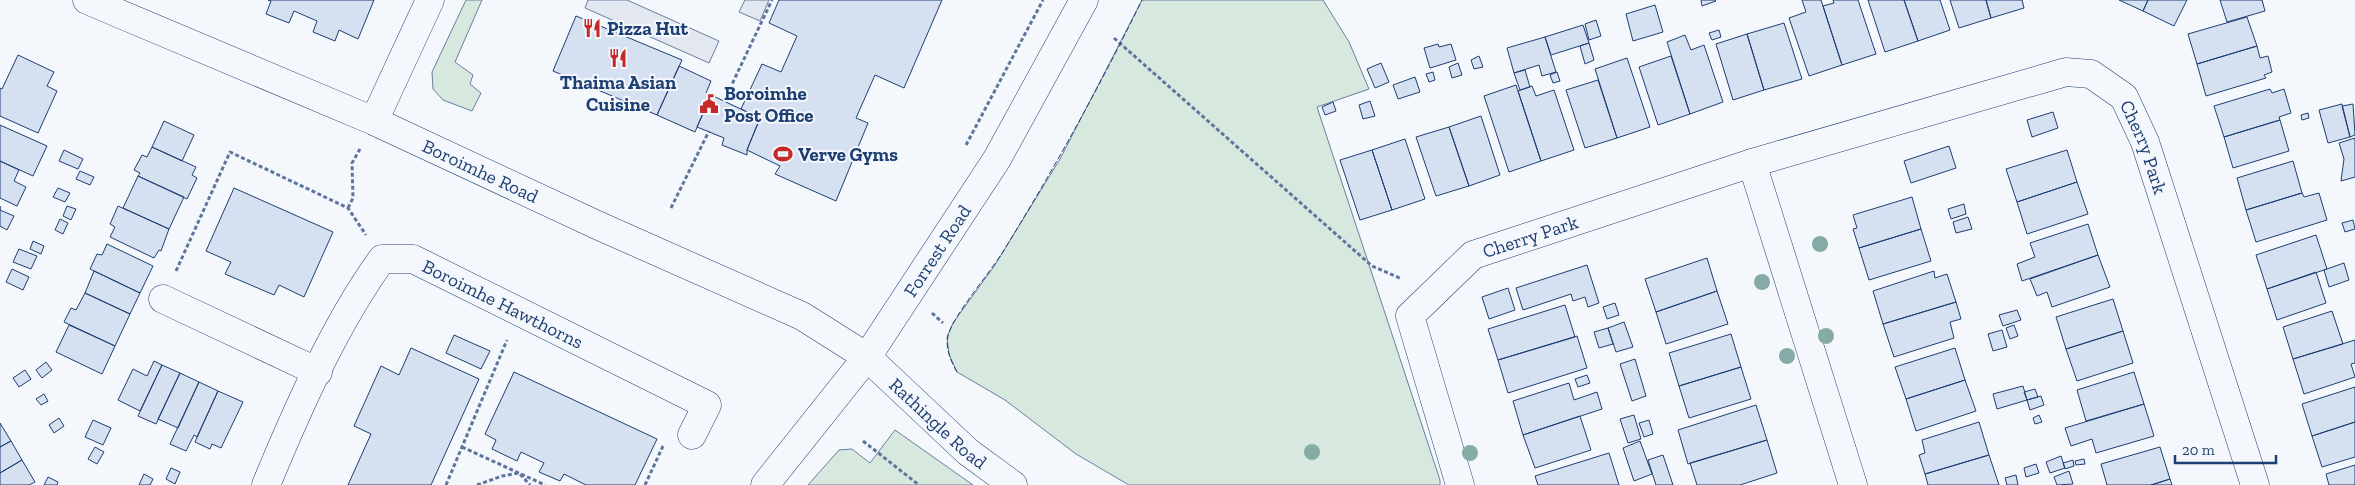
<svg xmlns="http://www.w3.org/2000/svg" width="2355" height="485" viewBox="0 0 2355 485" font-family="'Zilla Slab',serif">
  <style>
    .green { fill: #d7e8df; stroke: #687fa3 }
    .parking { fill: #e3e8f0; stroke: #687fa3 }
    .building { fill: #d5e0f0; stroke: #1d3f73 }
    .lines { fill: none; stroke-linecap: round; stroke-linejoin: round }
    .minor-casing { stroke: #1d3f73; stroke-width: 29 }
    .tertiary-casing { stroke: #1d3f73; stroke-width: 29 }
    .path { stroke: #5e769c; stroke-width: 3; stroke-dasharray: 4 2.5; stroke-linecap: butt }
    .minor { stroke: #f4f7fb; stroke-width: 28 }
    .tertiary { stroke: #f4f7fb; stroke-width: 28 }
    .fence { stroke: #1d3f73; stroke-width: 1; stroke-dasharray: 6 2.5; stroke-linecap: butt }
    .tree { fill: #86aba6 }
    .labels { text-anchor: middle; dominant-baseline: central; stroke-width: 4; stroke-linejoin: round; paint-order: stroke }
    .poi-label { font-size: 19px; font-weight: bold; fill: #1d3f73; stroke: #f4f7fb; text-anchor: start }
    .street-label { font-size: 19px; fill: #1d3f73; stroke: #f4f7fb }
  </style>
  <rect width="100%" height="100%" fill="#f4f7fb"/>
  <!-- green -->
  <path class="green" d="M466 0H482L455 62 473 75 470 84 481 93 472 111 443 100 433 89 432 72Z
    M1142 0H1323L1349 42 1369 89 1317 107 1440 480V485H1129L1076 454 1005 400 957 372 949 354 947 337 953 323 995 265 1060 159Z
    M895 430 973 485H808L839 450 852 449 870 463Z"/>
  <!-- parking -->
  <path class="parking" d="M588 0H627L719 41 709 63 585 8Z
    M745 0H769L760 21 739 12Z"/>
  <!-- building -->
  <path class="building" d="M268 0H374L358 39 339 30 335 41 313 32 317 21 294 11 289 23 266 14 271 1Z
    M779 0H942L904 88 875 75 856 118 868 123 836 201 775 174 780 166 747 150 760 118 741 109 762 64 781 72 797 36 769 23Z
    M1701 0H1715L1716 1 1702 6Z
    M1802 0H1821L1842 65 1809 76 1789 18 1806 12Z
    M1833 0H1858L1876 54 1842 65 1823 6 1834 3Z
    M1868 0H1904L1918 41 1885 52Z
    M1904 0H1940L1950 30 1918 41Z
    M1950 0H1986L1991 18 1959 28Z
    M1986 0H2022L2024 8 1991 18Z
    M2119 0H2148L2143 11Z
    M2148 0H2187L2174 26 2143 11Z
    M2220 0H2262L2265 11 2227 22Z
    M1655 5 1663 32 1633 41 1626 14Z
    M576 16 682 60 657 115 553 71Z
    M2247 17 2257 46 2197 64 2188 34Z
    M1596 20 1601 36 1589 40 1585 24Z
    M1784 23 1802 79 1764 90 1747 34Z
    M1583 25 1589 43 1551 55 1545 37Z
    M1719 30 1721 37 1712 40 1709 33Z
    M1747 34 1764 90 1733 100 1716 44Z
    M1685 35 1691 50 1704 45 1723 102 1690 114 1667 42Z
    M1545 37 1556 72 1542 76 1539 65 1514 73 1507 48Z
    M1589 43 1594 60 1585 64 1580 46Z
    M1438 44 1439 47 1451 44 1456 60 1430 68 1424 48Z
    M2257 46 2260 58 2268 56 2272 72 2264 75 2266 78 2206 96 2197 64Z
    M18 55 54 72 47 86 57 91 38 133 0 116V88L2 89Z
    M1479 56 1483 67 1474 69 1471 60Z
    M1671 56 1690 114 1658 125 1639 67Z
    M1627 58 1650 127 1617 138 1595 69Z
    M1381 63 1389 82 1375 88 1367 69Z
    M1458 63 1462 75 1452 78 1449 67Z
    M679 66 711 81 706 93 711 95 695 132 657 115Z
    M1525 70 1530 87 1520 90 1514 73Z
    M1433 72 1435 80 1429 82 1426 74Z
    M1557 72 1560 81 1553 83 1550 75Z
    M1415 77 1420 92 1398 99 1393 85Z
    M1598 80 1617 138 1585 148 1566 90Z
    M1516 85 1541 161 1509 172 1484 96Z
    M1532 86 1536 96 1554 90 1574 150 1541 161 1518 91Z
    M2270 89 2272 93 2284 89 2291 113 2279 117 2280 120 2224 137 2214 106Z
    M711 95 760 118 747 150V155L722 145 724 138 697 127Z
    M1370 101 1375 116 1363 119 1359 105Z
    M1333 102 1336 111 1325 115 1322 107Z
    M2342 104 2350 137 2328 143 2319 110Z
    M2353 104 2355 135 2350 137 2342 106Z
    M2053 112 2058 128 2032 137 2027 120Z
    M2308 113 2309 118 2302 120 2301 115Z
    M1481 116 1500 175 1469 186 1449 127Z
    M2280 120 2289 151 2233 168 2224 137Z
    M164 121 194 135 182 161 152 147Z
    M0 125 47 146 33 176 0 161Z
    M1449 127 1469 186 1436 196 1416 137Z
    M2355 138V177L2341 181 2344 159 2339 143Z
    M1405 139 1425 199 1392 210 1372 150Z
    M1949 146 1956 168 1911 183 1904 161Z
    M152 147 196 167 192 175 197 178 187 199 138 176 140 173 134 170 142 155 147 157Z
    M64 150 83 159 78 169 59 161Z
    M1372 150 1392 210 1360 220 1340 160Z
    M2067 150 2077 182 2017 202 2006 169Z
    M0 161 19 170 14 181 26 187 17 206 0 198Z
    M2293 161 2302 193 2246 210 2237 178Z
    M80 171 94 177 90 185 76 179Z
    M138 176 184 197 169 229 123 208Z
    M2077 182 2088 214 2027 234 2017 202Z
    M58 188 70 193 65 202 53 197Z
    M234 188 333 232 304 297 279 285 274 295 225 274 231 262 206 251Z
    M2302 193 2304 197 2319 193 2327 220 2256 242 2246 210Z
    M1912 197 1921 229 1859 248 1853 229 1857 228 1853 215Z
    M1964 204 1966 214 1951 219 1948 209Z
    M0 206V210L14 216 7 230 0 226Z
    M67 206 76 209 71 220 63 216Z
    M118 206 169 229 161 251 159 250 154 258 110 237 115 227 110 224Z
    M1968 217 1972 229 1956 233 1953 222Z
    M60 219 68 223 63 234 55 230Z
    M2353 220 2355 229 2345 232 2342 223Z
    M2088 224 2098 255 2022 281 2017 264 2035 257 2030 243Z
    M1921 229 1931 261 1869 280 1859 248Z
    M2316 235 2327 269 2267 289 2256 255Z
    M33 241 44 246 41 254 30 249Z
    M107 244 153 266 140 293 90 269 97 254 102 255Z
    M19 249 37 256 31 269 13 262Z
    M2098 255 2110 287 2052 307 2047 292 2037 296 2030 279Z
    M1707 258 1717 291 1656 312 1645 279Z
    M2344 263 2349 280 2329 287 2324 270Z
    M1587 265 1599 303 1588 307 1585 297 1573 301 1571 294 1523 310 1516 288Z
    M12 269 29 277 23 290 6 282Z
    M94 271 140 293 130 314 85 293Z
    M1934 271 1935 278 1947 274 1956 302 1883 324 1873 291Z
    M2316 272 2326 303 2277 320 2267 289Z
    M1508 288 1515 310 1489 319 1482 297Z
    M1717 291 1728 324 1666 344 1656 312Z
    M85 293 130 314 115 346 64 322 71 308 76 310Z
    M2113 299 2123 331 2066 349 2056 317Z
    M1956 302 1961 319 1950 322 1954 338 1894 357 1883 324Z
    M1615 303 1619 315 1607 319 1603 307Z
    M1565 305 1575 337 1498 360 1488 329Z
    M2017 310 2021 320 2003 326 1999 315Z
    M2332 311 2343 344 2293 359 2283 327Z
    M1624 322 1633 347 1616 352 1608 328Z
    M69 325 115 346 102 374 56 352Z
    M2014 325 2018 336 2010 339 2006 328Z
    M1608 328 1613 344 1599 348 1594 332Z
    M2002 330 2007 347 1993 351 1988 334Z
    M2123 331 2133 363 2077 381 2066 349Z
    M1731 334 1741 367 1679 386 1669 353Z
    M454 335 490 351 481 369 446 353Z
    M1577 336 1587 368 1508 393 1498 360Z
    M2355 340V363L2351 364 2355 377 2304 394 2293 359Z
    M411 348 479 379 431 485H348L371 434 354 426 381 366 399 375Z
    M1955 348 1965 380 1906 399 1895 367Z
    M1635 359 1646 396 1632 401 1620 364Z
    M154 361 162 365 140 411 118 400 133 369 147 376Z
    M46 362 52 370 42 378 36 370Z
    M162 365 180 373 156 424 138 416Z
    M1741 367 1751 399 1689 418 1679 386Z
    M25 370 31 379 19 387 13 378Z
    M514 372 657 439 635 485H586L564 474 560 481 539 472 544 463 521 452 517 461 492 449 496 440 485 434Z
    M2134 372 2144 404 2086 421 2077 390Z
    M180 373 199 382 178 428 158 419Z
    M1587 375 1590 383 1578 387 1575 379Z
    M1965 380 1976 411 1916 431 1906 399Z
    M199 382 218 391 197 437 194 435 186 451 170 444Z
    M1569 383 1574 400 1597 392 1602 409 1523 435 1513 401Z
    M2023 386 2027 400 1997 409 1993 394Z
    M2355 387V422L2312 436 2302 404Z
    M2035 389 2038 397 2027 400 2024 392Z
    M218 391 243 402 221 448 212 444 210 449 195 442Z
    M44 394 48 401 41 405 36 399Z
    M2041 396 2044 405 2030 410 2027 400Z
    M2144 404 2154 436 2096 453 2092 439 2071 446 2065 428Z
    M1756 405 1767 440 1688 464 1678 430Z
    M1634 415 1641 439 1628 443 1620 419Z
    M2039 415 2042 422 2035 424 2033 418Z
    M1580 416 1591 450 1535 468 1523 435Z
    M59 418 64 426 54 433 49 425Z
    M93 420 111 428 103 445 85 437Z
    M1649 420 1653 434 1644 437 1639 423Z
    M1979 422 1989 455 1925 474 1919 455 1925 453 1922 440Z
    M2355 422V457L2322 467 2312 436Z
    M0 423 11 441 0 447Z
    M1767 440 1777 473 1740 485H1697L1690 463Z
    M11 441 22 460 0 473V447Z
    M1640 441 1652 474 1634 481 1623 448Z
    M95 447 104 452 97 464 88 459Z
    M2160 447 2170 479 2151 485H2107L2101 464Z
    M1609 453 1619 485H1538L1535 476Z
    M1663 455 1673 485H1656L1648 460Z
    M1989 455 1999 485H1928L1925 474Z
    M2061 456 2065 468 2050 473 2046 462Z
    M2084 459 2085 464 2076 465 2075 461Z
    M22 460 35 482 29 485H0V473Z
    M2073 460 2074 466 2065 469 2063 463Z
    M2036 464 2039 473 2026 477 2024 468Z
    M2355 465V485H2329L2326 474Z
    M171 468 180 472 175 484 166 479Z
    M2069 471 2073 484 2057 485 2054 477Z
    M144 474 153 479 150 485H139Z
    M2016 475 2018 485H2007L2005 478Z
    M48 477 58 482 57 485H44Z
    M2170 479 2172 485H2151Z"/>
  <g class="lines">
    <!-- minor casing -->
    <g class="minor-casing">
      <g id="minor">
        <path d="M374 121 430 0"/>
        <path d="M1752 163 1853 485"/>
        <path d="M163 299 318 372"/>
        <path id="s1" d="M266 485C297 410 335 324 382 259H413L707 405 692 435"/>
        <path id="s2" d="M1460 485 1410 316 1473 255 1752 163 2066 72 2091 74 2124 97 2145 142 2255 485"/>
      </g>
    </g>
    <!-- tertiary casing -->
    <g class="tertiary-casing">
      <g id="tertiary">
        <path id="s3" d="M87 0 374 121 597 225 802 316 867 357 968 452 1013 485"/>
        <path id="s4" d="M765 485 867 357 997 159 1084 0"/>
      </g>
    </g>
    <!-- path -->
    <path class="path" d="M1114 38 1372 266 1402 279
      M724 101 772 0
      M966 145 1043 0
      M348 208 353 198 352 163 360 149
      M671 208 709 131
      M176 271 230 152 348 208 366 235
      M932 313 943 323
      M863 441 919 485
      M462 447 545 485
      M446 485 507 340
      M477 485 502 476 519 473 530 485
      M645 485 663 446"/>
    <!-- minor -->
    <use href="#minor" class="minor"/>
    <!-- tertiary -->
    <use href="#tertiary" class="tertiary"/>
    <!-- fence -->
    <path class="fence" d="M957 372C951 362 945 348 948 336 953 315 991 272 1004 250 1054 169 1100 86 1142 0"/>
  </g>
  <!-- trees -->
  <g class="tree">
    <circle cx="1820" cy="244" r="8"/>
    <circle cx="1762" cy="282" r="8"/>
    <circle cx="1826" cy="336" r="8"/>
    <circle cx="1787" cy="356" r="8"/>
    <circle cx="1312" cy="452" r="8"/>
    <circle cx="1470" cy="453" r="8"/>
  </g>
  <!-- icons -->
  <defs>
    <g id="restaurant-bare" transform="scale(1.5)"><path d="M-5-6h1v4h1v-4h1v4h1v-4h1v5L-1.5 .5V6h-2V.5L-5-1ZM5-6V6H3V1.5H1.5Q1.5-4 5-6Z" fill="#c62828" stroke="#f4f7fb" stroke-width="2.5" paint-order="stroke"/></g>
    <g id="civic-bare" transform="scale(1.5)"><path d="M-.6-6.5H3V-4.5H.6V-3L4-1V1h2V6H-6V1h2V-1L-.6-3ZM-1.2 2.5V6h2.4V2.5Z" fill="#c62828" stroke="#f4f7fb" stroke-width="2.5" paint-order="stroke"/></g>
    <g id="stadium-bare" transform="scale(1.5)"><path d="M0-5a6.5 5 0 1 0 0 10a6.5 5 0 1 0 0-10ZM-3.5-1.8h7v3.6h-7Z" fill="#c62828" stroke="#f4f7fb" stroke-width="2.5" paint-order="stroke"/></g>
  </defs>
  <g fill-rule="evenodd">
    <use href="#restaurant-bare" x="592" y="28"/>
    <use href="#restaurant-bare" x="618" y="58"/>
    <use href="#civic-bare" x="709" y="104"/>
    <use href="#stadium-bare" x="783" y="154"/>
  </g>
  <g class="labels">
    <!-- poi labels -->
    <g class="poi-label">
      <text x="607" y="28">Pizza Hut</text>
      <text x="618" y="82" text-anchor="middle">Thaima Asian<tspan x="618" dy="22">Cuisine</tspan></text>
      <text x="724" y="93">Boroimhe<tspan x="724" dy="22">Post Office</tspan></text>
      <text x="798" y="154">Verve Gyms</text>
    </g>
    <!-- street labels -->
    <g class="street-label">
      <text stroke="none"><textPath href="#s2" startOffset="1004">Cherry Park</textPath></text>
      <text stroke="none"><textPath href="#s3" startOffset="429">Boroimhe Road</textPath></text>
      <text stroke="none"><textPath href="#s2" startOffset="324">Cherry Park</textPath></text>
      <text stroke="none"><textPath href="#s4" startOffset="291">Forrest Road</textPath></text>
      <text stroke="none"><textPath href="#s1" startOffset="386">Boroimhe Hawthorns</textPath></text>
      <text stroke="none"><textPath href="#s3" startOffset="956">Rathingle Road</textPath></text>
    </g>
  </g>
  <!-- scale -->
  <path d="M2175 455v8h101v-8" fill="none" stroke="#1d3f73" stroke-width="2.5"/>
  <text x="2182" y="455" font-size="15" fill="#1d3f73" stroke="#f4f7fb" stroke-width="4" paint-order="stroke">20 m</text>
</svg>
